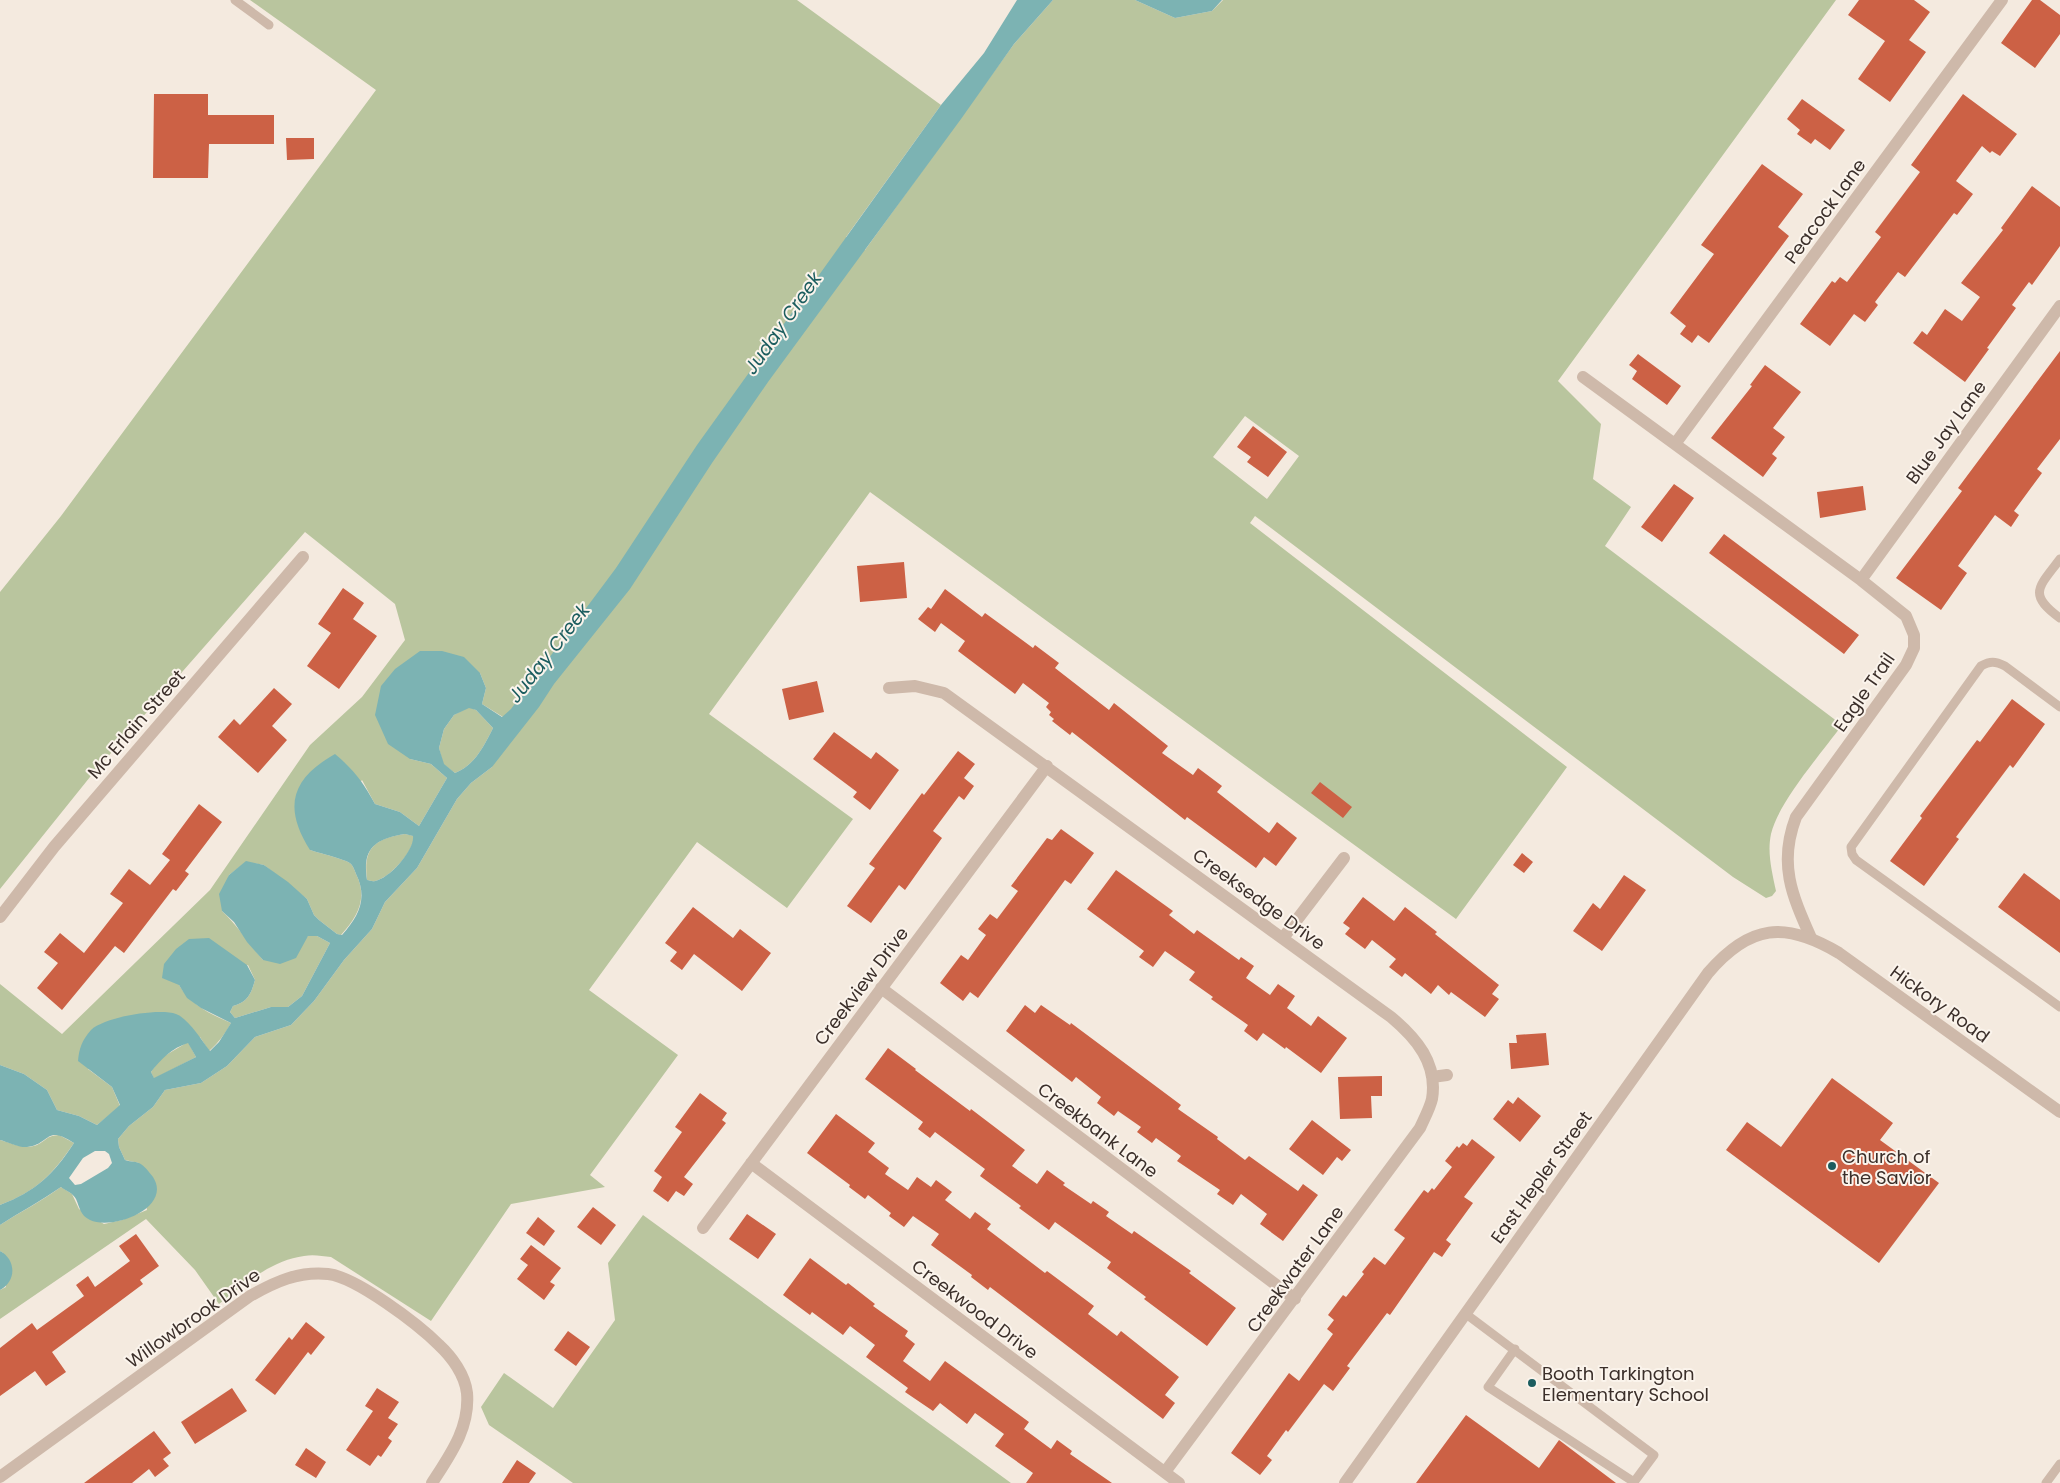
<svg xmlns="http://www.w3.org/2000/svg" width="2060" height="1483" viewBox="0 0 2060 1483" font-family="Poppins,sans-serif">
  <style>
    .green { fill: #b9c59e; fill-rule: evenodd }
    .water { fill: #7cb3b3; fill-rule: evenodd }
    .building { fill: #cc6145 }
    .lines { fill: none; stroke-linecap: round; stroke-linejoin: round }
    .service { stroke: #ceb9aa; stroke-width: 9 }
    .minor { stroke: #ceb9aa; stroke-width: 12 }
    .tertiary { stroke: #ceb9aa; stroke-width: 12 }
    .poi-dot { fill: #1c5d5f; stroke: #fbf4ec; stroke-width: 2 }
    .labels { text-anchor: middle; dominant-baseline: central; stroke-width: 4; stroke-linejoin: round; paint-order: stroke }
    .street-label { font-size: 18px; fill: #3b2f2a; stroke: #fbf4ec }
    .poi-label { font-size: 18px; fill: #3b2f2a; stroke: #fbf4ec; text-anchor: start }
    .water-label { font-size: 19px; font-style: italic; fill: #1c5d5f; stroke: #fbf4ec }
  </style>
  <rect width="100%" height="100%" fill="#f4eadf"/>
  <!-- green -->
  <path class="green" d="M250 0H797L941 105 846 237 865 250 1014 44 1053 0H1135L1175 18 1212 11 1223 0H1836L1558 381 1601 424 1593 479 1631 507 1605 546 1842 725C1821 754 1779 801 1771 834 1767 853 1772 872 1776 891L1772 896 1766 898 1733 877 1255 516 1250 523 1567 767 1456 919 870 492 709 714 853 819 787 908 697 842 589 990 678 1055 590 1175 605 1187 511 1204 431 1321 331 1257C322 1256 313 1254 304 1256 271 1260 244 1285 219 1304L195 1270 146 1219 0 1319V1290L6 1287 3 1253 0 1251V1225C20 1212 42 1201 61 1187L72 1194 79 1209 104 1224 122 1220 147 1210 139 1163 125 1160 119 1147 118 1139 129 1126 153 1107 165 1090 201 1083 227 1066 255 1037 291 1025 314 1001 344 960 372 929 385 902 417 868 457 799 471 783 492 767 503 717 482 704 486 688 480 673 410 759 431 764 447 778 419 826 400 812 375 804 362 780 310 850C318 853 346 859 351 864 353 866 355 871 356 874 368 898 358 916 341 935L337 934 319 920 314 915 307 899 264 865 246 862 229 875 222 911C238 926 249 944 263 960L308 936H317L330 943 302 996 288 1007H271L235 1018 230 1012 233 1006C248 1002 251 994 255 980L248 965 179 985C191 1005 210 1014 231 1023 225 1034 219 1042 209 1051L200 1037 88 1069 112 1087 120 1106 97 1125 79 1116 57 1110 47 1090 24 1074 0 1065V984L62 1034 210 890 310 745 362 697 405 640 395 604 305 532 90 777 0 889V592L61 516 376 90ZM1245 416 1299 456 1267 499 1213 457Z
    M469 707 476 710 493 728C484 746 475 765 455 773L443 764 439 748 444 729 454 715Z
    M405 834 414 836C415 850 389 879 375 881 372 882 370 880 367 880 363 848 374 839 405 834Z
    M188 1042 196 1057 154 1079 151 1072 161 1058Z
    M59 1135 74 1143C52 1175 37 1191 0 1205V1140C11 1143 25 1150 37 1145 47 1140 46 1136 59 1135Z
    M643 1215 1011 1483H573L489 1425 481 1407 504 1373 553 1408 615 1320 608 1263Z"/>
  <!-- water -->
  <path class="water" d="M1017 0H1053L1014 44 961 119 768 382 712 463 630 589 554 684 539 707 492 767 471 783 457 799 417 868 385 902 372 929 344 960 314 1001 291 1025 255 1037 227 1066 201 1083 165 1090 153 1107 129 1126 118 1139 119 1147 125 1160C129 1162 135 1161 139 1163 145 1166 149 1172 153 1177 173 1208 112 1231 90 1220 80 1215 80 1208 76 1199 73 1193 66 1191 61 1187 41 1201 20 1212 0 1225V1205C36 1191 53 1175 74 1143 45 1124 51 1144 27 1147 19 1148 8 1142 0 1140V1065L24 1074 47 1090 57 1110 79 1116 97 1125 120 1105 112 1087 78 1061C79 1049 82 1040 91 1030 104 1017 159 1008 176 1014 188 1018 202 1041 210 1051L219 1042 231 1023 201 1008 187 998 179 985 162 978 164 964 176 949 189 939 209 938 247 965 255 980C251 994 248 1002 233 1006L230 1012 235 1018 271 1007H288L302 996 330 943 317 936H308L296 958 280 964 263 960 247 942 234 922 222 911 219 894 229 875 246 861 264 865 288 882 307 899 314 915 319 920 337 934 342 935C359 916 368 898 356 874 355 871 353 866 351 864 346 859 318 853 310 850 283 807 291 779 335 754 354 770 363 782 375 804L400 812 419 826 447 778 431 764 410 759 388 744 375 715 381 686 395 669 420 651H442L464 657 480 673 486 688 482 704 502 717 511 709 616 568 697 445 941 105 984 53ZM469 708 476 710 493 728C484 746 475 765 455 773L444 764 439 748 444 729 454 715ZM405 834 413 836C415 850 389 879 375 881 372 882 370 880 367 880 362 848 375 839 405 834ZM188 1043 196 1057 154 1078 151 1072C161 1059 172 1048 188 1043ZM95 1151H105L109 1154 112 1163 108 1168 81 1184 75 1185 69 1178 83 1158Z
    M1135 0H1222L1212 11 1175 18Z
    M0 1251C17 1260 16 1282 0 1290Z"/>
  <!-- building -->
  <path class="building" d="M1859 0H1914L1930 12 1909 40 1926 52 1890 102 1858 79 1885 41 1848 15Z
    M2032 0H2040L2060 15V34L2035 68 2001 43Z
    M154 94H208V115H274V144H209L208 178H153Z
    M1963 94 2017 134 2000 156 1992 151 1990 153 1982 146 1956 181 1973 194 1957 215 1954 213 1905 277 1898 272 1875 302 1878 305 1865 322 1854 314 1830 346 1800 324 1832 281 1835 283 1840 277 1847 282 1881 237 1875 232 1920 172 1911 165Z
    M1802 99 1845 130 1830 150 1815 139 1811 144 1797 134 1800 130 1787 119Z
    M286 138H314V159L287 160Z
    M1762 164 1803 194 1778 227 1789 236 1709 343 1698 335 1692 343 1680 334 1686 326 1670 313 1714 254 1701 245Z
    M2032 186 2060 207V246L2032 285 2029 282 2012 305 2016 308 1987 348 1989 349 1965 382 1913 343 1922 331 1927 335 1945 309 1962 321 1980 297 1961 283 2003 230 2001 228Z
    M2060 351V439L2037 469 2042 473 2014 511 2019 515 2011 527 1995 515 1958 566 1967 573 1941 610 1896 578 1962 491 1958 488Z
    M1638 354 1681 386 1667 405 1632 379 1637 371 1629 365Z
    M1765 365 1801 392 1773 428 1785 437 1772 454 1777 458 1763 477 1711 438 1752 386 1750 385Z
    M1253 426 1287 452 1268 477 1247 462 1251 457 1237 447Z
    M1674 484 1694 498 1662 542 1641 527Z
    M1863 486 1866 510 1820 518 1817 492Z
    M1724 534 1859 635 1844 654 1709 553Z
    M904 562 907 598 860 602 857 566Z
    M343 588 364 603 353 619 377 636 339 689 307 666 331 633 318 624Z
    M945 589 982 617 985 613 1033 648 1035 645 1059 663 1055 668 1109 710 1114 703 1168 746 1162 753 1193 775 1198 768 1222 786 1217 792 1269 833 1277 822 1297 838 1276 866 1264 857 1256 868 1187 817 1185 820 1072 732 1070 735 1052 721 1054 719 1049 715 1051 712 1046 707 1049 703 1023 683 1015 694 958 651 965 641 941 623 935 632 918 619 928 607 931 609Z
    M817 681 824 712 789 720 782 689Z
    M274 688 292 704 272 726 287 740 258 773 218 737 234 719 240 725Z
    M2012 699 2045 724 2013 768 2010 765 1956 837 1959 839 1924 886 1890 861 1922 818 1920 816 1977 740 1980 742Z
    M834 732 871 759 876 752 899 770 870 810 853 797 857 792 813 759Z
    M958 751 975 764 964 778 974 786 964 800 959 796 933 831 942 838 905 890 899 885 871 923 847 906 875 868 869 864 922 793 924 795Z
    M1320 782 1352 807 1343 818 1311 793Z
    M199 804 222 822 185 871 189 874 176 891 173 889 124 953 115 946 62 1010 37 988 58 963 44 952 60 933 84 953 123 903 110 894 129 869 150 885 170 860 162 854Z
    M1061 829 1094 853 1071 884 1065 880 978 998 970 992 963 1001 940 983 961 955 968 960 986 935 978 929 990 914 997 919 1018 891 1011 886 1047 838 1052 840Z
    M1522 853 1533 862 1524 873 1513 865Z
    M1116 870 1173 911 1169 915 1194 934 1197 930 1239 960 1241 957 1254 966 1246 978 1270 995 1278 984 1295 996 1287 1008 1311 1026 1318 1016 1347 1038 1321 1073 1286 1047 1285 1049 1263 1033 1257 1041 1244 1031 1248 1025 1211 999 1213 997 1189 980 1195 972 1165 951 1153 967 1139 957 1144 951 1087 909Z
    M2024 873 2060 900V953L1998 907Z
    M1624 875 1646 890 1602 951 1573 931 1593 903 1600 909Z
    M1363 897 1394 921 1405 907 1437 932 1435 934 1499 985 1492 994 1499 999 1485 1017 1451 992 1449 995 1438 985 1431 994 1405 973 1402 977 1389 967 1396 959 1372 940 1365 949 1345 934 1350 928 1343 923Z
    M693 907 733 938 740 929 771 953 742 991 694 954 682 970 670 961 677 952 665 943Z
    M1025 1005 1035 1013 1041 1005 1070 1025 1071 1023 1181 1105 1178 1109 1218 1137 1217 1139 1245 1160 1249 1156 1298 1191 1303 1184 1318 1195 1283 1241 1260 1224 1267 1214 1241 1194 1233 1205 1217 1194 1220 1190 1177 1161 1181 1156 1156 1138 1152 1143 1137 1132 1141 1127 1118 1111 1114 1116 1097 1103 1101 1097 1076 1077 1072 1082 1006 1031Z
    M1546 1033 1549 1065 1511 1069 1509 1043H1517L1516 1035Z
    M888 1048 916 1069 915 1070 970 1111 971 1109 1025 1150 1012 1166 1037 1184 1047 1170 1065 1183 1063 1185 1091 1204 1093 1201 1109 1212 1106 1216 1132 1234 1134 1231 1191 1271 1189 1273 1236 1308 1207 1346 1144 1299 1146 1297 1107 1268 1111 1262 1055 1222 1049 1230 1019 1208 1021 1206 980 1176 985 1169 935 1132 930 1138 918 1129 923 1122 865 1079Z
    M1382 1076V1096H1371L1372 1118 1340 1119 1338 1077Z
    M1832 1078 1893 1123 1880 1140 1939 1183 1879 1263 1726 1150 1747 1122 1781 1147Z
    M700 1093 727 1113 722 1120 726 1123 684 1177 693 1184 684 1196 676 1191 668 1202 653 1191 662 1177 654 1171 682 1132 675 1127Z
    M1518 1097 1541 1116 1520 1142 1493 1119 1508 1100 1513 1104Z
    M836 1114 875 1143 868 1152 889 1168 885 1174 908 1190 917 1177 931 1187 936 1180 952 1192 945 1200 970 1219 975 1212 991 1224 987 1229 1045 1273 1047 1271 1094 1306 1088 1314 1117 1336 1121 1331 1179 1377 1165 1395 1175 1403 1163 1419 990 1287 988 1290 971 1277 972 1275 931 1245 939 1234 913 1216 904 1227 889 1216 891 1213 868 1195 865 1199 849 1187 850 1185 807 1153Z
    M1312 1120 1351 1150 1342 1161 1337 1157 1323 1175 1289 1149Z
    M1472 1139 1495 1157 1464 1197 1473 1203 1446 1240 1451 1244 1442 1257 1434 1252 1390 1315 1387 1313 1347 1366 1350 1368 1333 1391 1324 1384 1288 1432 1286 1430 1267 1456 1272 1460 1260 1475 1231 1453 1289 1373 1299 1381 1333 1334 1327 1329 1334 1320 1328 1315 1343 1295 1346 1297 1364 1274 1362 1272 1374 1257 1385 1265 1405 1238 1394 1230 1424 1190 1428 1193 1432 1188 1434 1190 1452 1167 1445 1161 1457 1146 1459 1148 1463 1143 1467 1146Z
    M593 1207 616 1225 601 1245 577 1227Z
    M747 1214 776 1234 758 1259 729 1239Z
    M538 1217 555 1231 544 1246 526 1233Z
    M136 1234 159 1266 140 1280 143 1284 52 1352 66 1372 46 1386 35 1371 0 1396V1348L32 1323 37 1330 84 1296 76 1285 88 1276 95 1287 130 1261 119 1246Z
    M531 1245 561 1268 550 1282 555 1285 544 1300 517 1279 528 1265 520 1259Z
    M810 1258 846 1285 848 1283 875 1304 873 1306 908 1331 905 1336 915 1344 903 1361 930 1381 945 1361 1029 1422 1024 1429 1051 1449 1057 1440 1072 1451 1070 1454 1112 1483H1026L1033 1473 995 1446 1004 1434 975 1413 967 1424 940 1403 933 1411 905 1392 908 1388 866 1357 875 1345 850 1326 843 1335 812 1312 810 1315 783 1295Z
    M306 1322 325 1337 311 1355 308 1352 275 1395 255 1380 289 1337 292 1340Z
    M568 1331 590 1347 576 1366 554 1350Z
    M232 1388 247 1411 195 1444 181 1422Z
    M377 1388 399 1402 388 1418 398 1424 388 1438 392 1441 381 1457 378 1455 370 1466 346 1450 373 1411 365 1406Z
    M1466 1415 1539 1468 1559 1440 1616 1483H1416Z
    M154 1431 171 1453 163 1459 169 1466 155 1477 149 1469 132 1483H84Z
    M306 1448 326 1462 316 1478 295 1465Z
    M517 1460 536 1473 529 1483H502Z"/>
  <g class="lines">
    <!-- service -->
    <path class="service" d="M235 0 269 25
      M2060 559C2039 587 2027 594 2060 618
      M2060 707 2005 666C1995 661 1990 661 1981 666L1851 847 1852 854 1856 860 2060 1007
      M1466 1314 1654 1455 1634 1482 1488 1387 1515 1349
      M2046 1483 2060 1464"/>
    <!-- minor -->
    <path class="minor" d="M1583 377 1861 580 1906 616 1914 635V648L1906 665 1796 817C1778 864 1792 895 1811 938
      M1675 444 2002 0
      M1861 580 2060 306
      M889 688 915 686 944 693 1391 1017C1416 1038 1438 1063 1432 1099 1430 1108 1424 1119 1420 1128L1165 1472
      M0 917 54 847 303 557
      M1283 938 1344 858
      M881 988 1295 1299
      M1432 1077 1447 1075
      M751 1163 1179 1483
      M703 1228 1047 766
      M0 1477 250 1296C275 1282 298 1271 328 1274 356 1277 418 1324 439 1345 452 1357 465 1375 467 1393 470 1428 450 1455 432 1483"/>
    <!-- tertiary -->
    <path class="tertiary" d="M1345 1483 1708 973C1750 924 1785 921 1839 953L2060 1112"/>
  </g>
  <!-- markers -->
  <g class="poi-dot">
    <circle cx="1832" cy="1166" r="5"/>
    <circle cx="1532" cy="1383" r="5"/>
  </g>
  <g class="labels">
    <!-- street labels -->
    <g class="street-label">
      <text transform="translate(1825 211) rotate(-54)">Peacock Lane</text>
      <text transform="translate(1946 432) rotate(-54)">Blue Jay Lane</text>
      <text transform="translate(1864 692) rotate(-55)">Eagle Trail</text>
      <text transform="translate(136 724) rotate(-49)">Mc Erlain Street</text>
      <text transform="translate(1259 899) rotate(36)">Creeksedge Drive</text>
      <text transform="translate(861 986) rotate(-53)">Creekview Drive</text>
      <text transform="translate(1940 1004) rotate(36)">Hickory Road</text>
      <text transform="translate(1098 1130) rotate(37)">Creekbank Lane</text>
      <text transform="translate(1541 1177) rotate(-54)">East Hepler Street</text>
      <text transform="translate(1295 1269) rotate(-54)">Creekwater Lane</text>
      <text transform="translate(975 1309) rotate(37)">Creekwood Drive</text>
      <text transform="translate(193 1318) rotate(-35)">Willowbrook Drive</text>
    </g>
    <!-- poi labels -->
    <g class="poi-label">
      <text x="1842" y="1156">Church of<tspan x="1842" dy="21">the Savior</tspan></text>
      <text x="1542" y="1373">Booth Tarkington<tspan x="1542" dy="21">Elementary School</tspan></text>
    </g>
    <!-- water labels -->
    <g class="water-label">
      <text transform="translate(783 323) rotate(-55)">Juday Creek</text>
      <text transform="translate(549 653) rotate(-52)">Juday Creek</text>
    </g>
  </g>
</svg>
